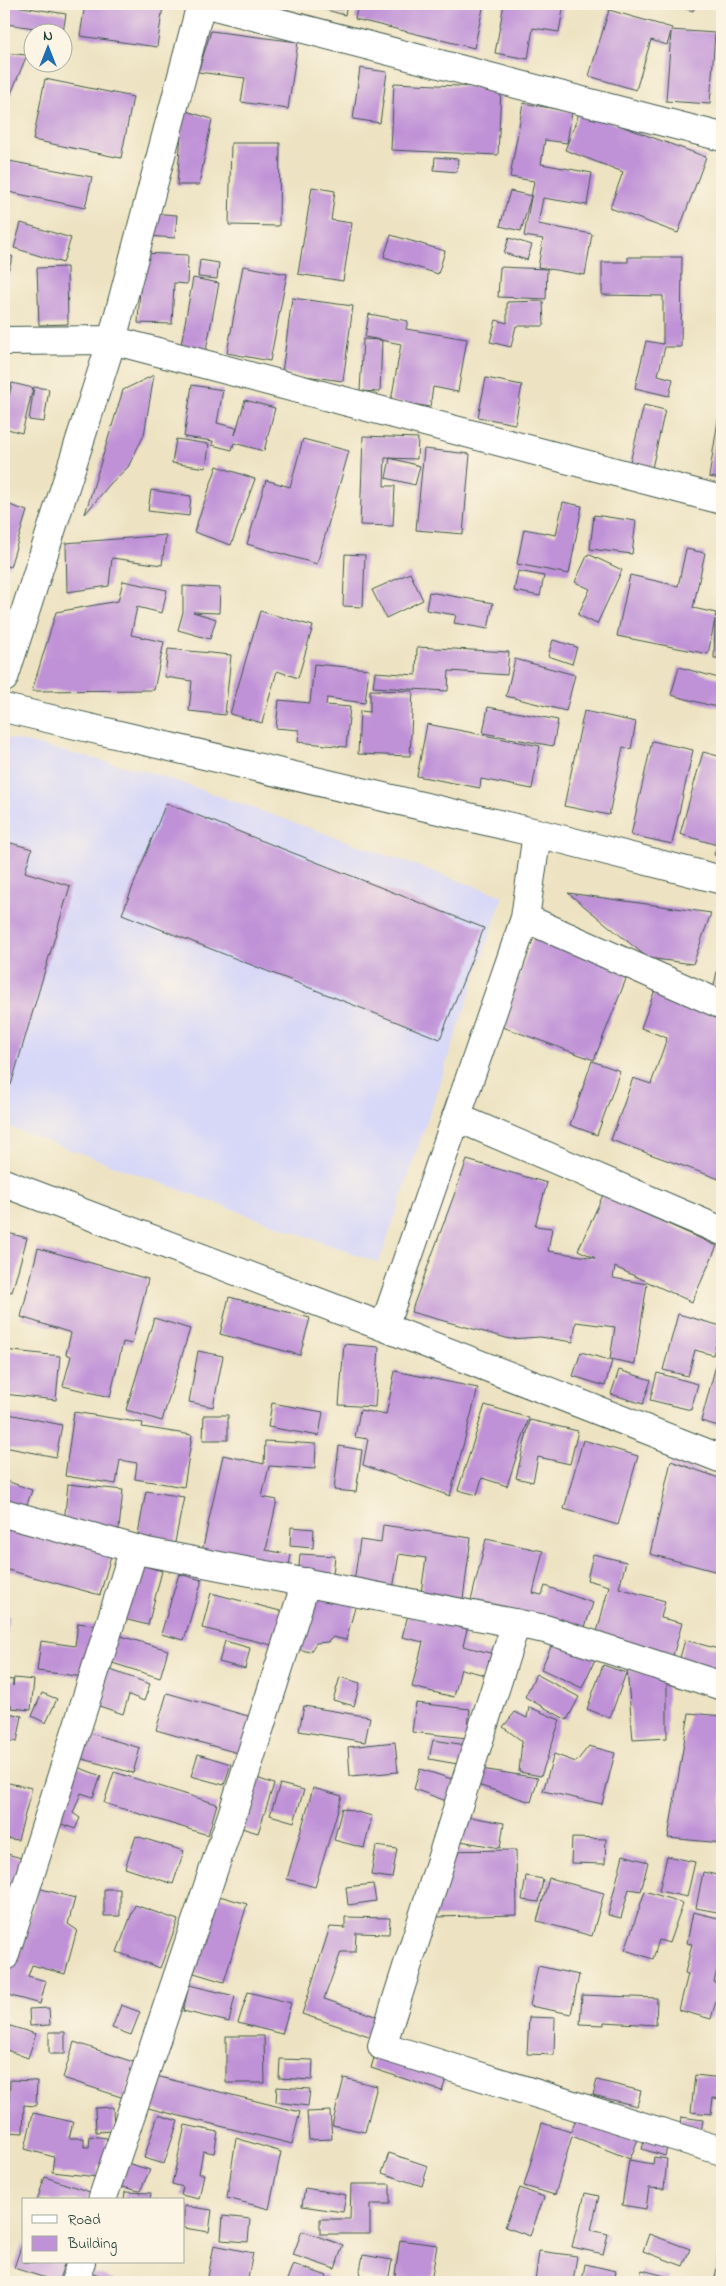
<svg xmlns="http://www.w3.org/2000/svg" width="726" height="2286" viewBox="0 0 726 2286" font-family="'Indie Flower',sans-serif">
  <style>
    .built { fill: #d7d7f8 }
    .building { fill: #bf92d7 }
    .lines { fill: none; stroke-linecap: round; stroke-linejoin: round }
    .minor-casing { stroke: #3e5649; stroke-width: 30 }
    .minor { stroke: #fff; stroke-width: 28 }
  </style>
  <rect width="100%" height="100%" fill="#fcf5e5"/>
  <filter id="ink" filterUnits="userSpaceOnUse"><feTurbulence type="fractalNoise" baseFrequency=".02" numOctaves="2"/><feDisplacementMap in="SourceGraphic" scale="10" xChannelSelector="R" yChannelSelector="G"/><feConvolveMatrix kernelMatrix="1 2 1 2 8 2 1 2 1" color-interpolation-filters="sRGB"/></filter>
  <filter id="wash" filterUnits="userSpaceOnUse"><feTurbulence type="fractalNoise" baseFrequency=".0096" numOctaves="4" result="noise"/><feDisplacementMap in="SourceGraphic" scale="20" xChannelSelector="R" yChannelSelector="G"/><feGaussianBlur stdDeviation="1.12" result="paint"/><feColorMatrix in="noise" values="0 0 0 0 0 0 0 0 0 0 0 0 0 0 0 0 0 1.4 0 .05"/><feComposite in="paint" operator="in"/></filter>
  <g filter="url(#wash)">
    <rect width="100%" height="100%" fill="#ede3c2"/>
    <!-- built -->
    <path class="built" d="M4 737 153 773 503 896 379 1263 4 1125Z"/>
    <g id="blocks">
      <!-- building -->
      <path class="building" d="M85 4 163 6 157 47 80 36Z
        M304 4H347L345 15Z
        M358 4H484L474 48 355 19Z
        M504 4H564L559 32 533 28 528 59 495 53Z
        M670 4H695L693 11Z
        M10 5 66 14 63 32 6 24Z
        M609 10 672 28 671 30 715 33 710 104 666 101 671 32 667 45 651 40 636 90 589 76Z
        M211 31 298 42 288 109 241 102 245 78 198 72Z
        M4 53 27 55 10 96H4Z
        M360 68 387 72 380 123 353 119Z
        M45 79 133 97 121 158 33 140Z
        M394 83 501 88 498 155 391 150Z
        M523 103 572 112 567 143 545 140 541 164 592 173 587 205 543 198 538 224 592 234 585 275 538 267 543 239 524 236 534 181 510 177Z
        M183 110 212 119 199 185H177Z
        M580 111 706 157 678 233 610 208 623 172 565 150Z
        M231 143H280L279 226 229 225Z
        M435 157 458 159 457 172 434 170Z
        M4 160 92 177 85 208 4 191Z
        M312 187 335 191 331 220 352 223 343 281 298 274Z
        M510 191 531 196 521 231 500 226Z
        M149 213 177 215 175 238 147 236Z
        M21 223 71 238 63 263 14 248Z
        M391 235 445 251 438 274 384 257Z
        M509 238 532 245 527 260 504 253Z
        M721 246H722V271L717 270Z
        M4 253 13 257 4 281Z
        M142 253 188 255 187 284 174 283 172 324 138 323Z
        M628 257H682L681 347H665L658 375 673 379 669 396 635 388 646 341 663 344V296L602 295V262H628Z
        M200 260 219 263 217 279 198 277Z
        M243 266 287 274 270 361 227 353Z
        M67 267 68 324 39 325 37 268Z
        M500 267 547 269 546 299 498 297Z
        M193 278 219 283 206 350 181 345Z
        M292 298 353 306 343 381 282 373Z
        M543 301 544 326H516L511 347 490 342 496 320 507 323V302Z
        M369 314 408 321 406 329 467 339 458 392 433 387 430 407 391 401 401 344 365 337Z
        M363 339 382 340 380 392 360 391Z
        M154 375 144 435 128 467 110 484 85 514 123 390Z
        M486 378 522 385 515 424 478 417Z
        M12 383 33 388 22 433 4 428V417Z
        M192 385 223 390 217 423 237 428 235 435 245 400 275 408 264 451 234 443 232 450 212 445 213 441 184 437Z
        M34 387 49 389 44 422 29 420Z
        M644 405 665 410 652 468 630 462Z
        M718 420 722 421V479L709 477Z
        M363 436 418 438 417 459 385 458 384 486H395L393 526 360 525Z
        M176 439 209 444 206 468 172 463Z
        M303 439 349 451 317 564 247 544 266 480 290 487Z
        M424 449 470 454 463 534 416 530Z
        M390 458 420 466 415 485 386 478Z
        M217 466 255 479 231 545 194 532Z
        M151 490 191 496 189 516 148 511Z
        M563 502 582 506 569 574 517 564 524 529 556 535Z
        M4 503 27 511 10 567 4 565Z
        M594 515 636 521 632 554 590 549Z
        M166 535 162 565 112 558 109 586 67 592 66 543Z
        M686 549 705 553 693 608 716 613 715 617H722V658H714L715 619 708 654 617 636 630 575 678 586Z
        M345 554 365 555 363 607 343 606Z
        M588 554 622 570 597 624 578 615 590 589 575 582Z
        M719 554H722V585H718Z
        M518 571 544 576 540 596 514 591Z
        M410 573 423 600 386 618 372 590Z
        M123 581 167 590 162 613 137 607 131 635 164 642 154 690 32 691 56 612 118 601Z
        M183 586 220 588 219 613 193 612 216 619 210 639 178 630 183 612Z
        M429 592 493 603 488 629 454 623 456 615 426 610Z
        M260 611 313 626 298 678 277 671 262 723 230 714Z
        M553 640 577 647 572 664 548 656Z
        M417 647 509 652 507 675 449 671 448 691 373 687 375 672 416 675Z
        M168 649 231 655 225 715 189 711 192 681 165 677Z
        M515 659 575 675 566 711 506 696Z
        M314 664 369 669 365 703 327 698 326 705 350 707 346 747 298 742 299 730 276 728 279 700 310 703Z
        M679 667 722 679V699L720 708 671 695Z
        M370 690 413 691 410 756 358 754 360 711 370 712Z
        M488 707 558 720 553 746 483 733Z
        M584 711 636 722 631 749 623 747 609 815 564 806Z
        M427 724 540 746 532 789 481 779 480 788 417 776Z
        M652 741 693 750 672 844 631 835Z
        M703 752 722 757V857L714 855 717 845 680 834Z
        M166 803 484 928 440 1039 122 914Z
        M4 841 32 849 25 872 70 886 11 1085 4 1083Z
        M568 893 711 913 693 964 648 958Z
        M535 933 630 969 594 1060 500 1026Z
        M721 953H722V992L713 990Z
        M656 987 722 1011V1180L611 1140 633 1078 651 1084 667 1038 641 1028Z
        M592 1061 620 1071 597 1135 570 1125Z
        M467 1160 547 1183 535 1226 552 1228 548 1251 595 1258 578 1250 603 1195 717 1246 692 1302 615 1267 613 1278 647 1284 635 1364 610 1359 615 1327 576 1322 573 1342 540 1337 510 1339 411 1312Z
        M4 1232 27 1238 12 1292 4 1290Z
        M38 1248 148 1279 132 1344 123 1342 110 1397 63 1386 71 1356 66 1354 71 1333 21 1317Z
        M229 1297 310 1318 300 1355 220 1334Z
        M678 1314 721 1326 713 1355 695 1350 688 1376 663 1370Z
        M154 1318 190 1329 162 1421 126 1410Z
        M722 1343V1427L701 1421Z
        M344 1344 379 1347 375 1407 339 1405Z
        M4 1350 60 1356 56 1400 4 1394Z
        M198 1351 223 1356 213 1407 189 1402Z
        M581 1352 612 1361 605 1386 573 1376Z
        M619 1370 651 1380 643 1404 611 1394Z
        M395 1371 478 1388 450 1496 363 1465 368 1439 355 1437 360 1410 386 1415Z
        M657 1373 698 1384 691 1410 650 1400Z
        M272 1403 323 1412 319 1436 268 1427Z
        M485 1405 529 1418 507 1486 482 1478 477 1495 458 1490Z
        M74 1412 143 1423 142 1427 192 1435 184 1487 135 1479 137 1463 120 1460 116 1484 65 1476Z
        M4 1413 62 1425 56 1457 4 1447Z
        M204 1415H228V1440H203Z
        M530 1420 578 1431 570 1464 538 1457 533 1482 516 1478Z
        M583 1440 638 1456 618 1525 564 1509Z
        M265 1441 316 1444 315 1469 269 1466 262 1497 277 1500 266 1550 291 1555 286 1580 200 1561 223 1455 264 1464Z
        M339 1446 362 1450 356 1492 334 1490Z
        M671 1461 722 1479V1573L650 1554Z
        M4 1480 32 1490 23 1516 4 1509Z
        M68 1484 123 1490 118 1538 63 1533Z
        M146 1491 184 1497 172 1557 135 1550Z
        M4 1522 112 1552 100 1595 4 1569Z
        M383 1525 471 1538 463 1599 421 1593 426 1558 399 1554 393 1589 354 1583 360 1540 381 1543Z
        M291 1527 314 1529 313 1548 290 1546Z
        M486 1539 543 1551 533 1593 542 1595 545 1586 593 1603 583 1633 470 1605Z
        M300 1554 335 1556 332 1583 298 1580Z
        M593 1554 626 1562 619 1588 665 1601 661 1618 682 1623 673 1656 596 1636 609 1586 587 1580Z
        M134 1563 162 1571 148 1625 120 1618Z
        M179 1574 202 1580 184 1640 161 1634Z
        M313 1592 356 1604 346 1640 333 1637 328 1642 316 1643 310 1652 297 1649Z
        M211 1593 284 1612 276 1646 202 1628Z
        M408 1615 467 1629 463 1646 494 1654 489 1676 461 1669 454 1697 412 1687 423 1642 402 1637Z
        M4 1616H9L6 1649H4Z
        M78 1623 99 1626 92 1678 37 1671 41 1641 75 1646Z
        M114 1634 168 1650 160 1678 106 1661Z
        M555 1638 597 1655 582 1688 541 1669Z
        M685 1640 722 1650V1676L678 1665Z
        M225 1641 250 1648 245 1669 219 1662Z
        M603 1665 626 1673 610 1718 587 1709Z
        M102 1667 150 1684 144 1701 129 1695 123 1714 90 1703Z
        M627 1669 667 1679V1738L633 1740Z
        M536 1674 579 1697 567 1720 525 1697Z
        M340 1677 360 1683 354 1706 333 1700Z
        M14 1678 34 1680 31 1710 11 1708V1704H4V1679L13 1680V1686Z
        M42 1693 57 1699 46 1723 32 1716Z
        M167 1693 255 1718 245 1755 156 1730Z
        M416 1703 470 1709 467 1738 412 1732Z
        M304 1706 370 1717 365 1742 299 1731Z
        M529 1707 560 1720 541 1776 519 1772 522 1741 503 1727 515 1712 527 1718Z
        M4 1712 22 1716 17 1742 4 1740Z
        M689 1713 722 1716V1843L668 1838Z
        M83 1731 140 1748 133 1773 76 1757Z
        M433 1740 466 1745 463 1765 429 1759Z
        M395 1742 398 1772 350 1776 348 1747Z
        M589 1746 615 1753 602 1804 543 1791 554 1754 576 1762Z
        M198 1754 231 1764 224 1785 191 1776Z
        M72 1765 101 1776 93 1797 81 1793 73 1813 80 1818 75 1829 51 1820Z
        M475 1768 538 1778 531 1802 468 1782Z
        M420 1769 455 1780 449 1802 414 1789Z
        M114 1772 217 1804 208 1835 104 1803Z
        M251 1776 274 1784 258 1833 235 1826Z
        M4 1782 32 1788 18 1840 4 1838Z
        M280 1784 304 1790 294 1822 270 1815Z
        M313 1788 342 1796 315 1887 287 1879Z
        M342 1808 372 1816 364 1848 334 1840Z
        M465 1816 504 1823 500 1848 460 1841Z
        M136 1836 184 1851 173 1884 125 1868Z
        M572 1838 606 1839 605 1864 571 1863Z
        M376 1846 397 1849 392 1878 371 1875Z
        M516 1850 517 1915 434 1917 433 1851Z
        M4 1853 21 1858 4 1911Z
        M623 1855 648 1862 641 1891 629 1889 621 1918 608 1915Z
        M667 1856 695 1862 687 1897 659 1891Z
        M703 1872 722 1876V1913L696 1908Z
        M526 1876 543 1879 539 1902 522 1900Z
        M549 1878 604 1893 592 1936 537 1921Z
        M373 1884 376 1901 348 1905 346 1887Z
        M38 1888 75 1898 68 1924 77 1930 65 1974 32 1965 28 1976 46 1981 40 2004 4 1994V1986L18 1931 26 1933Z
        M104 1889H120V1916H104Z
        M645 1891 683 1903 669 1943 659 1940 653 1959 625 1950Z
        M216 1895 247 1904 224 1982 194 1973Z
        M135 1905 178 1920 160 1968 117 1952Z
        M693 1912 722 1919V1938L720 1950 722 1951 714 1982 721 1983 711 2019 679 2010 688 1974 685 1973 692 1944 687 1943Z
        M345 1917 390 1918 389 1934 356 1933 355 1952H341L324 1999 379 2017 372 2037 302 2014 330 1927 345 1928Z
        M538 1966 579 1975 571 2014 530 2006Z
        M189 1985 235 1996 229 2022 183 2011Z
        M248 1992 291 2003 282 2034 238 2023Z
        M582 1995 657 1998 656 2025 604 2022V2025L580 2024Z
        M121 2005 140 2012 131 2035 112 2028Z
        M49 2008 50 2025 30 2026 29 2009Z
        M529 2017 555 2018 554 2055 527 2054Z
        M4 2024 36 2034 28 2058 4 2049Z
        M49 2032H65V2054H49Z
        M226 2036H264L265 2083H226Z
        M74 2042 136 2063 124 2098 63 2078Z
        M376 2051 448 2074 442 2091 371 2068Z
        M280 2059 313 2060 312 2080 279 2078Z
        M695 2075 722 2078V2099L713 2098 711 2114 691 2112Z
        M156 2076 300 2112 292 2144 148 2108Z
        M344 2078 377 2086 365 2132 332 2125Z
        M10 2080 37 2081 36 2106 24 2105 23 2133 4 2132V2101H9Z
        M597 2080 641 2091 637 2106 593 2095Z
        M277 2087 310 2089 308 2106 276 2102Z
        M582 2103 643 2127 630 2159 572 2136 555 2195 524 2186 542 2123 571 2132Z
        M113 2107 114 2131 96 2132 95 2108Z
        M330 2111 332 2139 309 2140 307 2112Z
        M33 2113 73 2122 69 2138H84V2147H89L90 2136 107 2138 105 2166H98L97 2177 52 2172 54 2157 25 2149Z
        M158 2115 178 2121 164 2164 144 2158Z
        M681 2117 703 2120 699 2146 678 2143Z
        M185 2125 218 2132 214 2153 203 2151 199 2174H204L199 2199 181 2195 183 2187 172 2184Z
        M647 2130 670 2136 665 2156 642 2149Z
        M236 2138 281 2152 269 2209 227 2198Z
        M389 2153 428 2166 422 2186 382 2173Z
        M654 2157 667 2159 664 2189 649 2188 646 2209 622 2205 629 2160 653 2164Z
        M121 2161 150 2170 140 2191 113 2185Z
        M45 2177 90 2192 87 2200H37Z
        M351 2184H390V2204H370V2234H320V2219H350Z
        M305 2188 346 2195 343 2212 302 2206Z
        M520 2188 544 2197 530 2236 505 2227Z
        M125 2192 151 2193 150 2200H124Z
        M585 2193 599 2196 591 2230 608 2234 603 2254 572 2247Z
        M184 2206 212 2210 209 2232 184 2228Z
        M223 2216 250 2219 248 2242 221 2240Z
        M302 2231 343 2245 335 2269 293 2255Z
        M649 2234 690 2249 683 2266 643 2251Z
        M400 2240 437 2245 431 2282H394Z
        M23 2241 24 2262H65L58 2282 14 2268Z
        M214 2245 253 2253 247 2282H207Z
        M721 2248 722 2282H714Z
        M539 2251 577 2256 573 2282H535Z
        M363 2255 392 2260 388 2281 359 2276Z
        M293 2264 327 2276 325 2282H286Z
        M585 2264 616 2271 614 2282H582Z
        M642 2270 669 2277 668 2282H639Z
        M90 2272 119 2282H86Z"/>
    </g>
  </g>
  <g filter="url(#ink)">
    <use href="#blocks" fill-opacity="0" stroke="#3e5649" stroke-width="1"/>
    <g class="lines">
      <!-- minor casing -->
      <g class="minor-casing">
        <path id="minor" d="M207 4 722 137
          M4 341 112 340 722 500
          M4 678 112 340 201 4
          M4 708 537 833 722 880
          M525 918 722 1005
          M456 1117 722 1231
          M4 1183 384 1327 722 1459
          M384 1327 525 918 537 833
          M4 1513 147 1552 545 1629 722 1686
          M516 1623 382 2046 722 2151
          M4 1957 134 1549
          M102 2200 232 1815 306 1582
          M75 2282 81 2262"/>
      </g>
      <!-- minor -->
      <use href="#minor" class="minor"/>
    </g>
  </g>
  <!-- margin -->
  <rect width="726" height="2286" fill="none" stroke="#fcf5e5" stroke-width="20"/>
  <!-- legend -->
  <rect x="22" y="2198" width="162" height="65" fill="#fcf5e5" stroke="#a4ab9e"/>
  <rect x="32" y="2215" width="25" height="8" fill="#ffffff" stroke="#a4ab9e"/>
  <text x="68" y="2224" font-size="15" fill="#1f3d34">Road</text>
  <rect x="32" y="2236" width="25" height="15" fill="#bf92d7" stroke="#a4ab9e"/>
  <text x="68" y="2248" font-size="15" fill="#1f3d34">Building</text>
  <!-- north arrow -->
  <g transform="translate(48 48)"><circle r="24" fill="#fcf5e5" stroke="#a4ab9e"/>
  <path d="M0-4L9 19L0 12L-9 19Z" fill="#1f6fb2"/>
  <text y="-8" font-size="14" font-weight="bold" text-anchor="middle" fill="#1f3d34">N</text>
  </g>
</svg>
